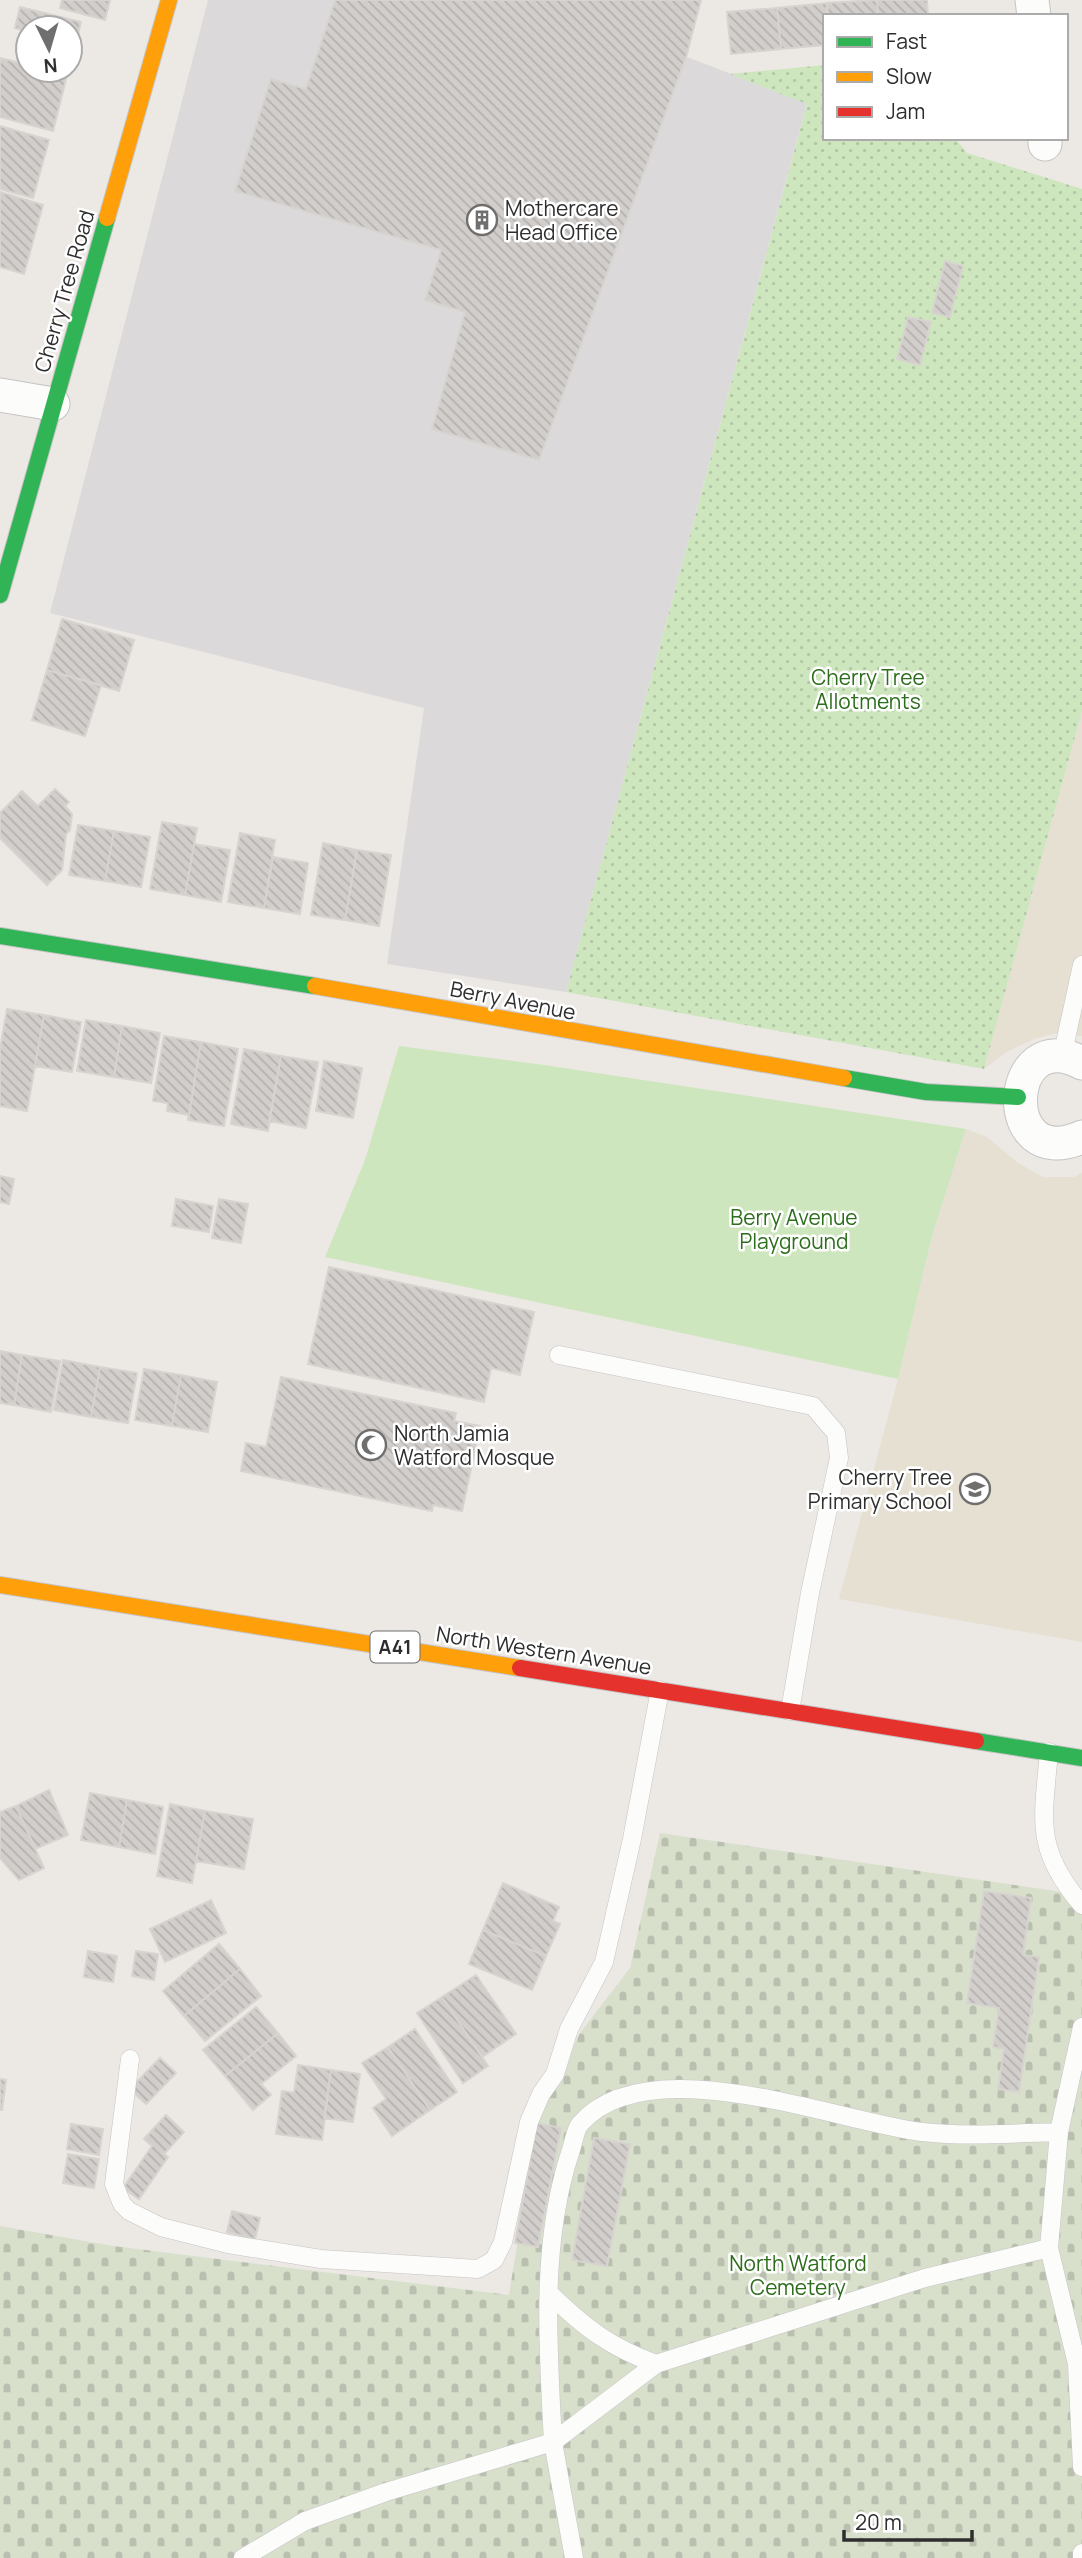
<svg xmlns="http://www.w3.org/2000/svg" width="1082" height="2558" viewBox="0 0 1082 2558" font-family="Manrope,sans-serif">
  <style>
    .industrial { fill: #dcd9db }
    .education { fill: #e6e0d3 }
    .grass { fill: url(#grass-dots) }
    .cemetery { fill: url(#cemetery-stones) }
    .park { fill: #cee6be }
    .building { fill: url(#building-back-hatch); stroke: #d7d4d0; stroke-width: 2 }
    .lines { fill: none; stroke-linecap: round; stroke-linejoin: round }
    .lane-casing { stroke: #c5c4c5; stroke-width: 19 }
    .street-casing { stroke: #c5c4c5; stroke-width: 35 }
    .fast-casing { stroke: #c5c4c5; stroke-width: 18 }
    .slow-casing { stroke: #c5c4c5; stroke-width: 18 }
    .jam-casing { stroke: #c5c4c5; stroke-width: 18 }
    .lane { stroke: #fcfcfb; stroke-width: 18 }
    .street { stroke: #fcfcfb; stroke-width: 33 }
    .fast { stroke: #30b455; stroke-width: 16 }
    .slow { stroke: #ff9f0a; stroke-width: 16 }
    .jam { stroke: #e5322d; stroke-width: 16 }
    .labels { text-anchor: middle; dominant-baseline: central; stroke-width: 5; stroke-linejoin: round; paint-order: stroke }
    .shield { fill: #fff; stroke: #6d6d6d; stroke-width: 2 }
    .shield-label { font-size: 19px; font-weight: bold; fill: #2e2e2e }
    .poi-label { font-size: 21px; fill: #2e2e2e; stroke: #fff; text-anchor: start }
    .street-label { font-size: 21px; fill: #2e2e2e; stroke: #fff }
    .park-label { font-size: 21px; fill: #2c6e1b; stroke: #fff }
  </style>
  <defs>
    <pattern id="grass-dots" width="8" height="8" patternUnits="userSpaceOnUse" patternTransform="scale(1.75)"><rect width="8" height="8" fill="#cee6be"/><path d="M2 2h.1M6 6h.1" fill="none" stroke="#b1c6a4" stroke-width="1.8" stroke-linecap="round"/></pattern>
    <pattern id="cemetery-stones" width="16" height="16" patternUnits="userSpaceOnUse" patternTransform="scale(1.75)"><rect width="16" height="16" fill="#d8e0cc"/><path d="M2 7V4a2 2 0 0 1 4 0v3zM10 15v-3a2 2 0 0 1 4 0v3z" fill="#bac0b0"/></pattern>
    <pattern id="building-back-hatch" width="6" height="6" patternUnits="userSpaceOnUse" patternTransform="scale(1.75)"><rect width="6" height="6" fill="#d1cecb"/><path d="M-1 5l2 2M0 0l6 6M5-1l2 2" fill="none" stroke="#b4b1af"/></pattern>
  </defs>
  <rect width="100%" height="100%" fill="#ece8e4"/>
  <!-- industrial -->
  <path class="industrial" d="M208 0H701L687 57 807 103 566 992 387 964 424 708 50 613Z"/>
  <!-- education -->
  <path class="education" d="M1082 711V1036L1057 1033 1034 1039 1007 1052 984 1069Z
    M966 1129 987 1137 1018 1163 1043 1177H1074L1082 1173V1642L839 1599 898 1379 932 1236Z"/>
  <!-- grass -->
  <path class="grass" d="M825 65V138H955L967 153 1082 189V711L984 1069 566 992 807 104 730 74Z"/>
  <!-- cemetery -->
  <path class="cemetery" d="M660 1833 1082 1895V2558H0V2226L113 2246 509 2295 537 2123 580 2033 630 1968Z"/>
  <!-- park -->
  <path class="park" d="M399 1046 544 1065 966 1129 932 1236 898 1379 325 1257 365 1160Z"/>
  <!-- building -->
  <path class="building" d="M62 0H110L105 20 60 8Z
    M335 0H701L686 57 539 460 432 429 465 312 425 300 441 250 235 191 271 79 306 89Z
    M877 0H927L928 16H878Z
    M877 0 878 16H828L827 3Z
    M827 3 825 45 781 49 777 8Z
    M20 7 81 22 70 65V28H28V32L15 28Z
    M777 8 781 49 731 54 727 12Z
    M28 35V65L20 63Z
    M0 58 28 65V70L67 75 53 131 0 117Z
    M47 70H69L67 75Z
    M0 126 49 140 33 198 0 189Z
    M0 192 43 205 24 274 0 267Z
    M945 261 963 266 950 317 932 313Z
    M908 317 931 322 920 365 897 359Z
    M62 619 134 640 119 691 47 670Z
    M47 670 101 685 85 736 32 720Z
    M55 789 69 802 65 806 72 814 70 830 66 834 62 870 47 885 0 838V813L22 791 38 806Z
    M162 822 197 828 185 895 150 889Z
    M78 825 114 831 105 881 69 875Z
    M114 831 150 837 141 887 105 881Z
    M240 833 275 840 264 908 228 902Z
    M323 843 357 850 345 920 311 915Z
    M194 844 230 850 221 902 185 895Z
    M357 850 391 855 379 926 345 920Z
    M273 857 308 863 300 914 264 908Z
    M7 1009 44 1015 27 1111 0 1106V1049Z
    M44 1015 81 1022 72 1072 35 1066Z
    M86 1020 122 1026 114 1077 77 1071Z
    M122 1026 160 1033 151 1083 114 1077Z
    M164 1036 201 1042 189 1115 167 1111 168 1103 153 1101Z
    M201 1042 238 1049 224 1126 188 1120Z
    M244 1049 281 1056 268 1131 231 1124Z
    M281 1056 318 1062 306 1128 269 1121Z
    M324 1061 362 1068 353 1118 316 1111Z
    M0 1176 14 1179 9 1204 0 1202Z
    M176 1199 213 1206 209 1232 172 1226Z
    M219 1199 248 1204 241 1243 212 1238Z
    M329 1267 534 1312 520 1375 491 1368 484 1402 308 1364Z
    M0 1351 22 1355 14 1405 0 1403Z
    M22 1355 60 1361 51 1412 14 1405Z
    M63 1360 100 1367 91 1417 54 1410Z
    M100 1367 137 1373 128 1423 91 1417Z
    M144 1369 181 1375 172 1426 135 1420Z
    M181 1375 217 1382 208 1432 172 1426Z
    M281 1377 456 1413 454 1421 480 1426 462 1511 433 1505 432 1511 241 1471 246 1443 266 1447Z
    M49 1790 68 1835 35 1849 16 1806Z
    M90 1793 127 1800 119 1847 81 1840Z
    M127 1800 163 1807 155 1854 119 1847Z
    M170 1804 205 1811 192 1883 157 1876Z
    M16 1806 44 1868 19 1880 0 1858V1812Z
    M205 1811 253 1819 244 1869 196 1861Z
    M503 1883 559 1907 553 1921 560 1924 546 1956 483 1930Z
    M984 1891 1031 1898 1023 1955 1039 1957 1019 2092 998 2089 1004 2049 993 2047 999 2008 967 2003Z
    M211 1900 226 1933 165 1962 150 1929Z
    M483 1930 546 1956 532 1990 469 1964Z
    M219 1944 240 1969 184 2016 163 1991Z
    M88 1951 117 1956 113 1982 84 1977Z
    M136 1951 158 1954 154 1980 132 1976Z
    M240 1969 261 1996 205 2041 184 2016Z
    M476 1975 516 2034 482 2057 442 1997Z
    M442 1997 488 2066 463 2083 417 2013Z
    M256 2007 278 2033 225 2076 203 2050Z
    M415 2029 457 2092 430 2110 388 2047Z
    M278 2033 296 2056 261 2084 271 2095 253 2110 225 2076Z
    M388 2047 430 2110 392 2136 373 2108 386 2099 362 2063Z
    M160 2058 176 2073 146 2104 130 2089Z
    M298 2065 331 2070 322 2140 276 2134 282 2091 294 2093Z
    M331 2070 360 2074 353 2122 324 2118Z
    M0 2079 6 2080 2 2110H0Z
    M166 2115 184 2132 164 2154 168 2157 139 2199 123 2188 152 2146 144 2139Z
    M537 2123 561 2128 538 2247 515 2243Z
    M71 2124 103 2129 99 2155 67 2149Z
    M594 2138 630 2144 607 2266 572 2260Z
    M68 2154 99 2159 94 2188 63 2183Z
    M232 2211 260 2218 255 2239 227 2232Z"/>
  <g class="lines">
    <!-- lane casing -->
    <g class="lane-casing">
      <path id="lane" d="M1062 1057 1082 965
        M559 1355 813 1406 836 1433 839 1458 810 1593 790 1711
        M1049 1752C1043 1820 1034 1849 1082 1905
        M130 2059 114 2184 122 2204 129 2211 161 2227 228 2244 321 2259 478 2269 494 2260 503 2242 529 2122 541 2094 555 2074 569 2029 604 1962 632 1839 660 1690
        M1059 2132 1049 2248 1077 2364 1082 2467
        M550 2294C585 2328 610 2347 656 2364
        M243 2558 305 2521 386 2492 553 2442C548 2347 540 2245 570 2153 573 2145 575 2130 580 2124 647 2046 836 2121 922 2132 967 2137 1014 2133 1059 2132L1082 2027
        M574 2558 553 2442 656 2364 925 2278 1049 2248
        M1082 2558V2553"/>
    </g>
    <!-- street casing -->
    <g class="street-casing">
      <path id="street" d="M1032 0 1034 16
        M1045 138V144
        M0 395 53 404
        M1082 1063C1004 1021 996 1175 1082 1137"/>
    </g>
    <!-- fast casing -->
    <g class="fast-casing">
      <path id="fast" d="M0 595 107 218
        M0 936 315 986
        M844 1078 926 1092 1018 1097
        M976 1741 1082 1758"/>
    </g>
    <!-- slow casing -->
    <g class="slow-casing">
      <path id="slow" d="M107 218 169 0
        M315 986 844 1078
        M0 1585 520 1668"/>
    </g>
    <!-- jam casing -->
    <g class="jam-casing">
      <path id="jam" d="M520 1668 976 1741"/>
    </g>
    <!-- lane -->
    <use href="#lane" class="lane"/>
    <!-- street -->
    <use href="#street" class="street"/>
    <!-- fast -->
    <use href="#fast" class="fast"/>
    <!-- slow -->
    <use href="#slow" class="slow"/>
    <!-- jam -->
    <use href="#jam" class="jam"/>
  </g>
  <!-- icons -->
  <defs>
    <g id="building-ring" transform="scale(1.575)"><circle r="9.5" fill="#fff" stroke="#706f6e" stroke-width="1.5"/><path d="M-4-6H4V6H1V3H-1V6H-4ZM-2.5-4.3h1.7v1.8h-1.7ZM.8-4.3h1.7v1.8H.8ZM-2.5-1h1.7V.8h-1.7ZM.8-1h1.7V.8H.8Z" fill="#706f6e"/></g>
    <g id="mosque-ring" transform="scale(1.575)"><circle r="9.5" fill="#fff" stroke="#706f6e" stroke-width="1.5"/><path d="M3.5-4.9A6 6 0 1 0 3.5 4.9A5 5 0 1 1 3.5-4.9Z" fill="#706f6e"/></g>
    <g id="school-ring" transform="scale(1.575)"><circle r="9.5" fill="#fff" stroke="#706f6e" stroke-width="1.5"/><path d="M0-5L7-2L0 1L-7-2ZM-4 1L0 2.5L4 1V4Q0 6-4 4Z" fill="#706f6e"/></g>
  </defs>
  <g fill-rule="evenodd">
    <use href="#building-ring" x="482" y="220"/>
    <use href="#mosque-ring" x="371" y="1445"/>
    <use href="#school-ring" x="975" y="1489"/>
  </g>
  <g class="labels">
    <!-- shield labels -->
    <rect class="shield" x="370.5" y="1631.5" width="49" height="31" rx="5"/>
    <g class="shield-label">
      <text x="395" y="1647">A41</text>
    </g>
    <!-- poi labels -->
    <g class="poi-label">
      <text x="505" y="208">Mothercare<tspan x="505" dy="24">Head Office</tspan></text>
      <text x="394" y="1433">North Jamia<tspan x="394" dy="24">Watford Mosque</tspan></text>
      <text x="952" y="1477" text-anchor="end">Cherry Tree<tspan x="952" dy="24">Primary School</tspan></text>
    </g>
    <!-- street labels -->
    <g class="street-label">
      <text transform="translate(64 291) rotate(-74)">Cherry Tree Road</text>
      <text transform="translate(513 1000) rotate(11)">Berry Avenue</text>
      <text transform="translate(544 1650) rotate(9)">North Western Avenue</text>
    </g>
    <!-- park labels -->
    <g class="park-label">
      <text x="868" y="677">Cherry Tree<tspan x="868" dy="24">Allotments</tspan></text>
      <text x="794" y="1217">Berry Avenue<tspan x="794" dy="24">Playground</tspan></text>
      <text x="798" y="2263">North Watford<tspan x="798" dy="24">Cemetery</tspan></text>
    </g>
  </g>
  <!-- legend -->
  <rect x="823" y="14" width="245" height="126" fill="#ffffff" stroke="#ababab" stroke-width="2"/>
  <rect x="837" y="37" width="35" height="10" fill="#30b455" stroke="#ababab" stroke-width="2"/>
  <text x="886" y="49" font-size="21" fill="#2e2e2e">Fast</text>
  <rect x="837" y="72" width="35" height="10" fill="#ff9f0a" stroke="#ababab" stroke-width="2"/>
  <text x="886" y="84" font-size="21" fill="#2e2e2e">Slow</text>
  <rect x="837" y="107" width="35" height="10" fill="#e5322d" stroke="#ababab" stroke-width="2"/>
  <text x="886" y="119" font-size="21" fill="#2e2e2e">Jam</text>
  <!-- north arrow -->
  <g transform="translate(49 49) rotate(175)"><circle r="33" fill="#ffffff" stroke="#ababab" stroke-width="2"/>
  <path d="M0-5L12 26L0 18L-12 26Z" fill="#706f6e"/>
  <text y="-10" font-size="19" font-weight="bold" text-anchor="middle" fill="#2e2e2e">N</text>
  </g>
  <!-- scale -->
  <path d="M844 2530v10h128v-10" fill="none" stroke="#2e2e2e" stroke-width="3.5"/>
  <text x="855" y="2530" font-size="21" fill="#2e2e2e" stroke="#ffffff" stroke-width="5" paint-order="stroke">20 m</text>
</svg>
